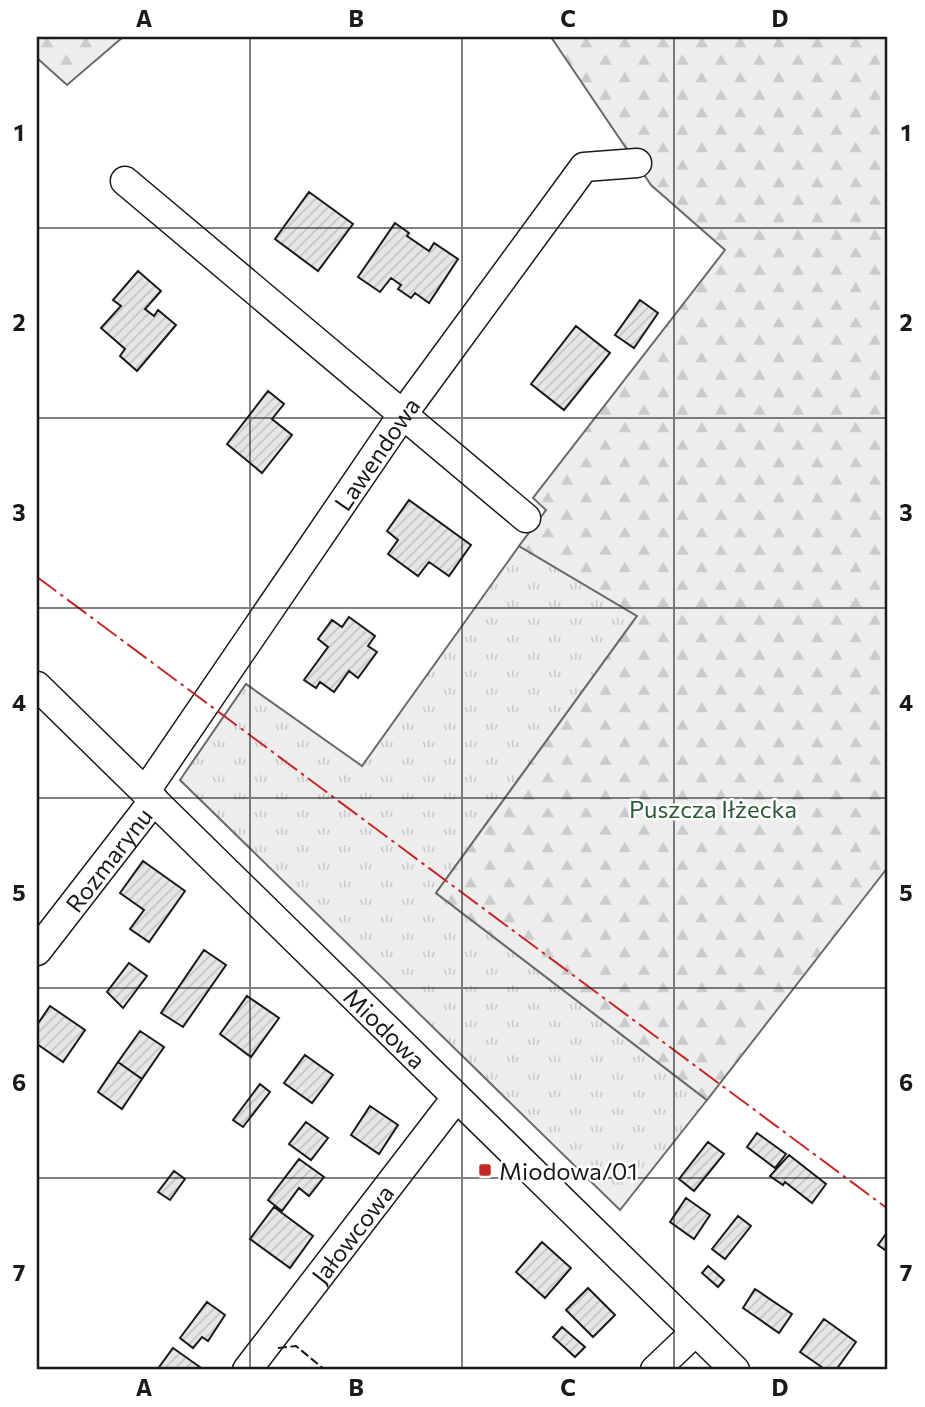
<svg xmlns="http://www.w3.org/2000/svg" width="925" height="1407" viewBox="0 0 925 1407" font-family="Commissioner,sans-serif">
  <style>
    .grass { fill: url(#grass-tufts); stroke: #6a6a6a; stroke-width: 2 }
    .forest { fill: url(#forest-firs); stroke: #6a6a6a; stroke-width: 2 }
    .building { fill: url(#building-hatch); stroke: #1a1a1a; stroke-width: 2 }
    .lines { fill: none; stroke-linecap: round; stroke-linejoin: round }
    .minor-casing { stroke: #1a1a1a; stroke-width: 31 }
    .minor { stroke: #fff; stroke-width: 28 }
    .fence { stroke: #1a1a1a; stroke-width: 2; stroke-dasharray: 9 3.5; stroke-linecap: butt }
    .power { stroke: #c62828; stroke-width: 2; stroke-dasharray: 24 5 3.5 5; stroke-linecap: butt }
    .grid { fill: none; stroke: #1a1a1a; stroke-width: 2; stroke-opacity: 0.55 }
    .poi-dot { fill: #c62828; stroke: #fff; stroke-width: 2.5 }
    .labels { text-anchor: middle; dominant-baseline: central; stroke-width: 5; stroke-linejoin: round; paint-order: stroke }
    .street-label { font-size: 24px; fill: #1a1a1a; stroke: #fff }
    .park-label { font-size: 24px; fill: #2b5a34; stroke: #fff }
    .poi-label { font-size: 24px; fill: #1a1a1a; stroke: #fff; text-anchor: start }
    .neatline { fill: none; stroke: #1a1a1a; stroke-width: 2.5 }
    .grid-label { font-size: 23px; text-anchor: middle; font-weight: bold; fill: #1a1a1a }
  </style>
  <defs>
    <pattern id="grass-tufts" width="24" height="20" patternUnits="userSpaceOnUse" patternTransform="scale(1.75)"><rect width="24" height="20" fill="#ededed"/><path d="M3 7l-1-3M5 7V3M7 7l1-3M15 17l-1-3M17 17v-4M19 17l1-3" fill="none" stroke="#cbcbcb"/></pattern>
    <pattern id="forest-firs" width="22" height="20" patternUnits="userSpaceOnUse" patternTransform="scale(1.75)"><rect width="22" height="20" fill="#ededed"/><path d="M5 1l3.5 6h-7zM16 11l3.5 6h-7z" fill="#cbcbcb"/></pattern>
    <pattern id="building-hatch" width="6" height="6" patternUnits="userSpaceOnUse" patternTransform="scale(1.75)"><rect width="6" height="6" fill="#e6e6e6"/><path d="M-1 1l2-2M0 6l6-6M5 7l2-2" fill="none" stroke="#c5c5c5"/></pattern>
  </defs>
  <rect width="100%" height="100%" fill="#fff"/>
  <!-- grass -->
  <path class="grass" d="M519 546 637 616 436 893 707 1100 620 1210 180 780 246 684 362 766Z"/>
  <!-- forest -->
  <path class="forest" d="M37 37H123L67 85 37 58Z
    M551 37H888V867L707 1100 436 893 637 616 519 546 546 510 533 498 725 250 651 185Z"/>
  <!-- building -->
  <path class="building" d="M309 192 353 224 318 271 275 239Z
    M395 223 409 233 407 236 429 251 434 243 458 259 429 303 415 293 411 298 398 289 401 285 391 278 380 292 358 277Z
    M138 271 161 291 145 309 154 316 158 310 176 325 137 371 120 356 125 349 101 328 121 306 113 300Z
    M640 300 658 313 634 348 615 335Z
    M576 326 610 353 564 410 531 384Z
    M268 391 284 404 272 419 292 435 262 473 227 444Z
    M409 500 471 545 449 576 429 562 418 576 388 554 398 540 387 531Z
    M349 617 375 636 368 646 377 652 358 678 349 671 334 692 320 682 316 688 304 680 328 647 318 639 332 620 342 627Z
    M143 861 185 891 149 942 130 929 144 910 120 893Z
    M204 950 226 965 183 1027 161 1013Z
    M129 963 147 976 123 1008 107 992Z
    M247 996 279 1018 251 1057 220 1034Z
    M50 1006 85 1030 63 1062 37 1044V1025Z
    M140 1031 164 1047 142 1079 118 1062Z
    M305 1055 333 1075 312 1103 284 1083Z
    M118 1062 142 1079 122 1109 98 1092Z
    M260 1084 270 1092 243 1127 233 1120Z
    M370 1106 398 1125 379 1154 351 1135Z
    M306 1122 328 1138 311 1160 289 1144Z
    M757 1133 786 1154 775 1168 747 1147Z
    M708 1142 724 1154 694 1191 679 1179Z
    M789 1155 826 1184 812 1203 785 1182 783 1185 770 1176Z
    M299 1159 324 1177 309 1196 299 1188 282 1211 268 1200Z
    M174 1171 185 1179 170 1200 158 1192Z
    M686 1198 710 1215 694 1239 670 1222Z
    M274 1207 313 1236 290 1268 250 1239Z
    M738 1216 751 1226 725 1259 712 1249Z
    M888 1231V1252L878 1245Z
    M542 1242 571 1268 545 1298 516 1272Z
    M708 1266 724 1280 718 1287 702 1273Z
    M588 1288 615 1315 593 1337 566 1310Z
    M755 1289 792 1314 779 1333 743 1308Z
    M207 1302 225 1315 208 1341 202 1337 193 1348 180 1338Z
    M824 1319 856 1342 836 1370H826L800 1352Z
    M562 1327 585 1347 575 1357 553 1337Z
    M173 1348 204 1370H157Z"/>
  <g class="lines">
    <!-- minor casing -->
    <g class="minor-casing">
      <g id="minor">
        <path d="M125 181 526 518"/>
        <path id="s1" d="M37 686 735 1370"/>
        <path id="s2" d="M145 792 403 414 584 167 637 163"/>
        <path id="s3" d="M37 951 154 800"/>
        <path id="s4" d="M247 1370 456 1098"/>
        <path d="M655 1370 695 1332"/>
      </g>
    </g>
    <!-- minor -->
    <use href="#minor" class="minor"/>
    <!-- fence -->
    <path class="fence" d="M278 1348 296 1346 325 1370"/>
    <!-- power -->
    <path class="power" d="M37 577 888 1209"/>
  </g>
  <!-- grid -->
  <path class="grid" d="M250 37V1370M462 37V1370M674 37V1370M37 228H888M37 418H888M37 608H888M37 798H888M37 988H888M37 1178H888"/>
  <!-- markers -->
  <rect class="poi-dot" x="478" y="1163" width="14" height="14" rx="3.5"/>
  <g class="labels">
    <!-- street labels -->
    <g class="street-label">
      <text stroke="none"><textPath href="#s2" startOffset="410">Lawendowa</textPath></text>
      <text stroke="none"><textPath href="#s3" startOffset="116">Rozmarynu</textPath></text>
      <text stroke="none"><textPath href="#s1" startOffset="488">Miodowa</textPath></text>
      <text stroke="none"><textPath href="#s4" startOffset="172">Jałowcowa</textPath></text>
    </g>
    <!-- park labels -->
    <g class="park-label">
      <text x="713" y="808">Puszcza Iłżecka</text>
    </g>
    <!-- poi labels -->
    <g class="poi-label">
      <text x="499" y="1170">Miodowa/01</text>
    </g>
  </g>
  <!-- border -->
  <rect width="925" height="1407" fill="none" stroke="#ffffff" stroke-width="77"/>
  <rect x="38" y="38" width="848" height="1330" class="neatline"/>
  <g class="grid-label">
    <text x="144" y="27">A</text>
    <text x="356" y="27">B</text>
    <text x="568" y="27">C</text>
    <text x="780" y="27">D</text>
    <text x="19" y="141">1</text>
    <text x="906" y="141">1</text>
    <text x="19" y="331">2</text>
    <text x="906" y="331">2</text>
    <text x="19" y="521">3</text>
    <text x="906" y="521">3</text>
    <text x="19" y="711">4</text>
    <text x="906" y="711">4</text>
    <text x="19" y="901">5</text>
    <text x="906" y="901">5</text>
    <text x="19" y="1091">6</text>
    <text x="906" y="1091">6</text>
    <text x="19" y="1281">7</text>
    <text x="906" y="1281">7</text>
    <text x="144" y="1396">A</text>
    <text x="356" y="1396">B</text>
    <text x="568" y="1396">C</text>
    <text x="780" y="1396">D</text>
  </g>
</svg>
